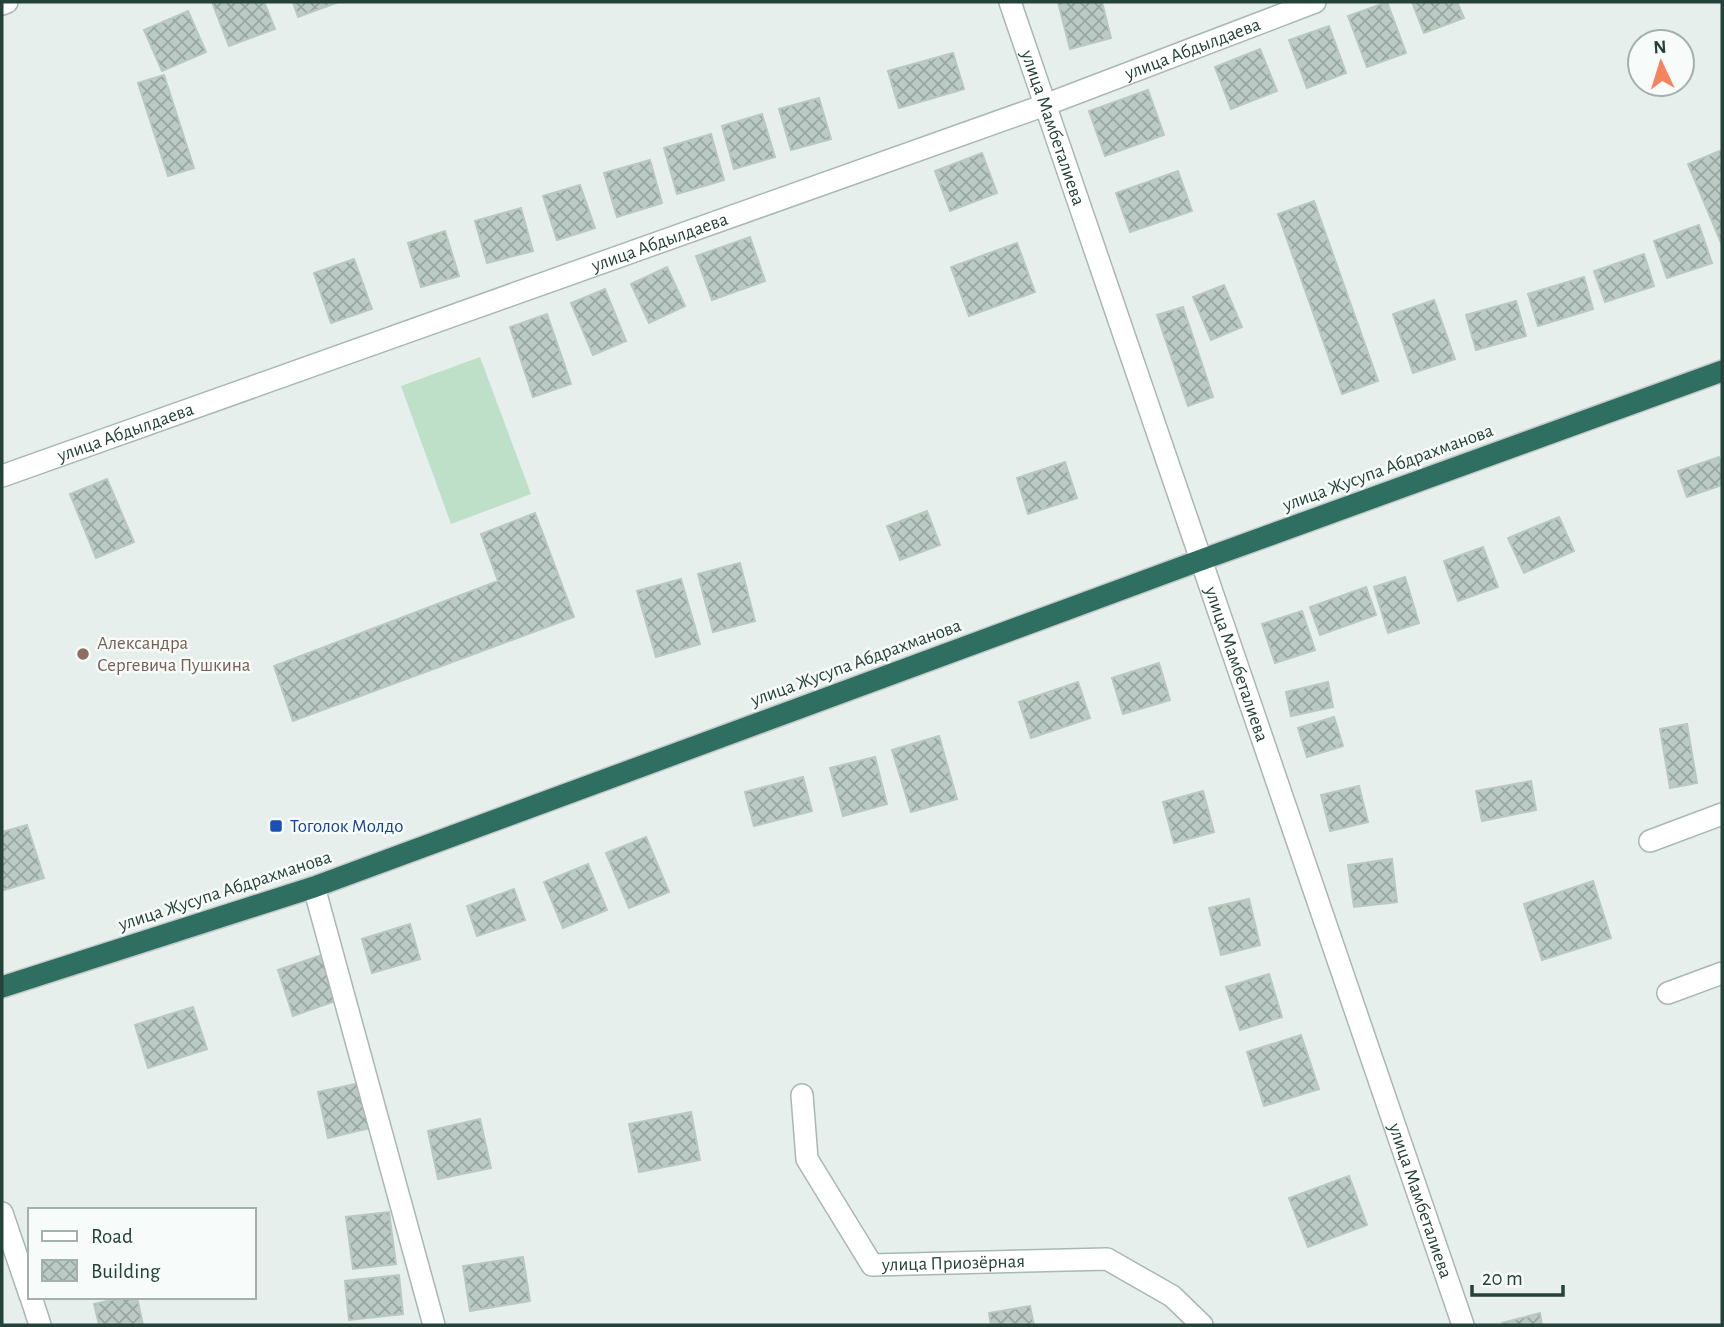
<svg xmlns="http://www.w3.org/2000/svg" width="1724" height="1327" viewBox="0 0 1724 1327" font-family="'Alegreya Sans',sans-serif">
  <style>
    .pitch { fill: #bfe0c8 }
    .building { fill: url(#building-cross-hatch); stroke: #b8c9c2; stroke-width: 2 }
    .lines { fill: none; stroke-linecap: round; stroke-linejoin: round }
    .minor-casing { stroke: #a8b8b2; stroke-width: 24 }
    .highway-casing { stroke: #c2cac8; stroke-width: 24 }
    .minor { stroke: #fff; stroke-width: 21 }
    .highway { stroke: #2f6f62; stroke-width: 21 }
    .education-dot { fill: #8d6e63; stroke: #f7fbf9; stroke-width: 2.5 }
    .transit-dot { fill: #1a4fb4; stroke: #f7fbf9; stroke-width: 2.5 }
    .labels { text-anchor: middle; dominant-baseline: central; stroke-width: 5; stroke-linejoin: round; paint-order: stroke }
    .street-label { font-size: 19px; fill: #24423a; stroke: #f7fbf9 }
    .education-label { font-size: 19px; fill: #785e54; stroke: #f7fbf9; text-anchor: start }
    .transit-label { font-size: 19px; fill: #164399; stroke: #f7fbf9; text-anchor: start }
  </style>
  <defs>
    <pattern id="building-cross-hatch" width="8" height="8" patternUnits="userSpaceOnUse" patternTransform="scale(1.75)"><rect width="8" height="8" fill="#bbcac4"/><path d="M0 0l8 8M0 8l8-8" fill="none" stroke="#98a6a0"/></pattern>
  </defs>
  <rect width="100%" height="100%" fill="#e6efeb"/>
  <!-- pitch -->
  <path class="pitch" d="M480 357 531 494 451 524 401 386Z"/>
  <!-- building -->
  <path class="building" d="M212 2H264L275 29 229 46Z
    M293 2H336V3L298 17Z
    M1058 2H1102L1111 38 1070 49Z
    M1387 2 1406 53 1367 67 1348 16Z
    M1412 2H1457L1464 18 1424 33Z
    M188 11 206 52 162 71 144 30Z
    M1329 26 1346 73 1307 88 1289 40Z
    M1260 49 1277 91 1231 109 1215 67Z
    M953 53 964 89 899 108 888 71Z
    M164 75 194 168 168 176 138 83Z
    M1148 90 1164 135 1105 156 1089 111Z
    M819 98 831 139 791 150 779 109Z
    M762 114 775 157 734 169 722 126Z
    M711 134 724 180 677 194 664 148Z
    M1722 150V245L1688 164Z
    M982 153 997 193 950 211 935 171Z
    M650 160 662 203 617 217 604 173Z
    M1178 171 1192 211 1130 232 1116 193Z
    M580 185 595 228 557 240 543 196Z
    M1314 201 1378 381 1342 394 1278 214Z
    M521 208 533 251 487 263 475 221Z
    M1699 225 1712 263 1667 278 1654 241Z
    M445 231 459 276 421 287 408 243Z
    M750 237 765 281 712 300 696 256Z
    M1017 243 1035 292 969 316 951 267Z
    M1644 254 1654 286 1605 302 1594 271Z
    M354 259 372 309 331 323 314 273Z
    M667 267 685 306 649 323 631 284Z
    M1584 277 1593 309 1538 326 1528 294Z
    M1224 285 1242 327 1211 340 1193 297Z
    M605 289 626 341 593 355 571 303Z
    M1434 300 1455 359 1413 373 1393 314Z
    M1516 301 1526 336 1476 350 1466 315Z
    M1183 307 1213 397 1188 406 1157 315Z
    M547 314 571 384 533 397 510 327Z
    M1719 457 1722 466V485L1687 497 1678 471Z
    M1065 462 1077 498 1028 514 1017 478Z
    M107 479 134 542 96 558 70 494Z
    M927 511 940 545 900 560 887 526Z
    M535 513 574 617 293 721 274 666 498 581 481 534Z
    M1559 517 1574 551 1524 573 1508 538Z
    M1483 547 1498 587 1458 601 1444 561Z
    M740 563 755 621 713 632 698 574Z
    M1405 577 1419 623 1388 633 1374 587Z
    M681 579 700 644 656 657 637 591Z
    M1366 587 1376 615 1320 635 1310 607Z
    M1302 611 1315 650 1275 663 1262 624Z
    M1159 663 1170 700 1123 714 1112 678Z
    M1078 682 1090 718 1031 738 1019 702Z
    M1328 682 1333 707 1291 716 1286 692Z
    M1334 717 1343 746 1307 757 1298 728Z
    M1687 724 1697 783 1670 788 1660 729Z
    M939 736 957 799 911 812 892 750Z
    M875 757 887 804 843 816 830 768Z
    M803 777 812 811 754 826 745 792Z
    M1531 781 1536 810 1482 821 1476 791Z
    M1359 786 1368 822 1330 831 1321 795Z
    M1203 791 1214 832 1174 843 1163 802Z
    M27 825 44 878 4 890 2 885V832Z
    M646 837 669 892 629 908 606 853Z
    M1392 859 1397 902 1354 907 1348 865Z
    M588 864 607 910 563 928 544 882Z
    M1593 881 1611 938 1542 960 1524 904Z
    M514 889 525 920 477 936 467 906Z
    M1249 899 1260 945 1221 955 1209 908Z
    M410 924 420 959 372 973 362 939Z
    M325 954 341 999 293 1016 278 970Z
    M1269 974 1282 1017 1240 1030 1226 987Z
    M193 1007 207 1049 148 1068 135 1025Z
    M1301 1035 1319 1089 1264 1106 1247 1052Z
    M360 1083 370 1128 328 1138 318 1092Z
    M691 1112 700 1160 639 1172 629 1124Z
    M480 1119 491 1168 438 1179 428 1131Z
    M1349 1176 1367 1225 1308 1247 1289 1198Z
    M389 1212 396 1264 353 1269 346 1217Z
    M523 1257 530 1301 470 1311 463 1266Z
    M399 1275 403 1314 349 1320 345 1281Z
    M125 1297H137L143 1325H99L94 1304Z
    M1030 1306 1034 1325H991L989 1313Z
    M1540 1313 1542 1325H1503L1502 1323Z"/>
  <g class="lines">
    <!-- minor casing -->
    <g class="minor-casing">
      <g id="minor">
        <path id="s1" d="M1010 2 1463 1325"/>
        <path d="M2 4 7 2"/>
        <path id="s2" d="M2 476 1045 105 1315 2"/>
        <path d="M1650 841 1722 814"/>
        <path d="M314 887 434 1325"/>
        <path d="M1668 993 1722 973"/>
        <path id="s3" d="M802 1095 807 1159 872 1265 1107 1259 1172 1296 1202 1325"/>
        <path d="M2 1213 30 1295"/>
        <path d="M31 1297 40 1325"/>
      </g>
    </g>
    <!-- highway casing -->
    <g class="highway-casing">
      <path id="highway" d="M2 987 314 887 1201 560 1722 371"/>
    </g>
    <!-- minor -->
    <use href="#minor" class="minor"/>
    <!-- highway -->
    <use href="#highway" class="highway"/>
  </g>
  <!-- markers -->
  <circle class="education-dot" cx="83" cy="654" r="7"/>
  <rect class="transit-dot" x="269" y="819" width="14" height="14" rx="3.5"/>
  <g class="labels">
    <!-- street labels -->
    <g class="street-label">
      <text stroke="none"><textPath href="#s2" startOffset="1265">улица Абдылдаева</textPath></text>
      <text stroke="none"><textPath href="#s1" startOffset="133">улица Мамбеталиева</textPath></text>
      <text stroke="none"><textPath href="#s2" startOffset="698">улица Абдылдаева</textPath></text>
      <text stroke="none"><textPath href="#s2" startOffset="131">улица Абдылдаева</textPath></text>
      <text transform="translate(1388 468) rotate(-20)">улица Жусупа Абдрахманова</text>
      <text transform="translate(856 663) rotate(-20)">улица Жусупа Абдрахманова</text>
      <text stroke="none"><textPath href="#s1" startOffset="700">улица Мамбеталиева</textPath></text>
      <text transform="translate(225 891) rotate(-18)">улица Жусупа Абдрахманова</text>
      <text stroke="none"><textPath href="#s1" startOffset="1267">улица Мамбеталиева</textPath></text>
      <text stroke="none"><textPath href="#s3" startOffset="270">улица Приозёрная</textPath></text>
    </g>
    <!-- education labels -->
    <g class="education-label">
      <text x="97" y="643">Александра<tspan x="97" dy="22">Сергевича Пушкина</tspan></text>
    </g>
    <!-- transit labels -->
    <g class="transit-label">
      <text x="290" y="826">Тоголок Молдо</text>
    </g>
  </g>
  <!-- border -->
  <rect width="1724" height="1327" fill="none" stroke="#24423a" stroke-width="7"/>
  <!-- legend -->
  <rect x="28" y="1208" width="228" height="91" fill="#f7fbf9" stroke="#a3b1ad" stroke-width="2"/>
  <rect x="42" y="1231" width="35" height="10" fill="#ffffff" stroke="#a3b1ad" stroke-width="2"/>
  <text x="91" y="1243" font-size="21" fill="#24423a">Road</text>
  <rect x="42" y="1260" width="35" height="21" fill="url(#building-cross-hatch)" stroke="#a3b1ad" stroke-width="2"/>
  <text x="91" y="1278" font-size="21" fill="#24423a">Building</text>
  <!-- north arrow -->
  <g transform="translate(1661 63) rotate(356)"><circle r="33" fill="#f7fbf9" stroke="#a3b1ad" stroke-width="2"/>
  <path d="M0-5L12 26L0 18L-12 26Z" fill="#f4845f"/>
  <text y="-10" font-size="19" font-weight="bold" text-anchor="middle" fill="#24423a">N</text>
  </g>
  <!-- scale -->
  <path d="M1472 1285v10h91v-10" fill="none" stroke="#24423a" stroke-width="3.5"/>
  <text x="1482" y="1285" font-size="21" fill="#24423a" stroke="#f7fbf9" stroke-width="5" paint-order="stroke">20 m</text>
</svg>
